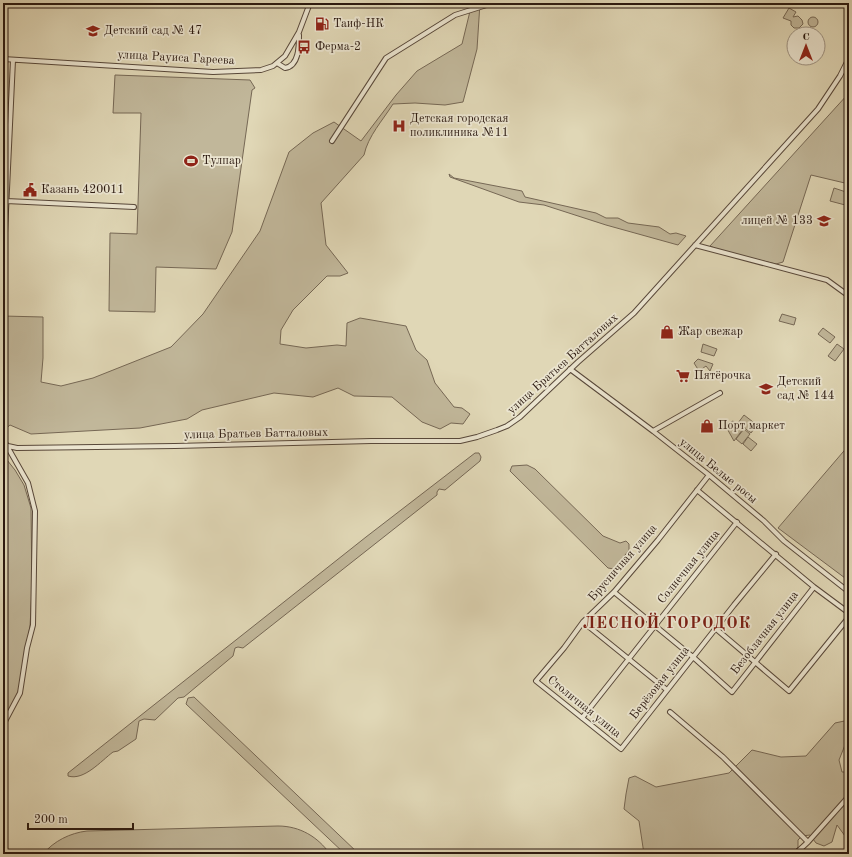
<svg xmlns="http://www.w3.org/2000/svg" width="852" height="857" viewBox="0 0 852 857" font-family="'Old Standard TT',serif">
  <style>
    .green { fill: #c1b79a; stroke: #766855 }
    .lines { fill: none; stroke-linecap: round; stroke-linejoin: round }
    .minor-casing { stroke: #58483a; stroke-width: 6 }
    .minor { stroke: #ebe5d0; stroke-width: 4 }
    .labels { text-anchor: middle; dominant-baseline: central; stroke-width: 3.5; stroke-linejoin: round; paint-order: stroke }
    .poi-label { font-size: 12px; fill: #2b1910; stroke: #ebe5d0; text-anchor: start }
    .street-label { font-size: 12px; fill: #2b1910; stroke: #ebe5d0 }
    .district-label { font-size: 16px; font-weight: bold; letter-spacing: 1px; fill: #7a1f14; stroke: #ebe5d0 }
  </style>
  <rect width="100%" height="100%" fill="#e0d7b6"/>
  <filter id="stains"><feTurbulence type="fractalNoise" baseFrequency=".005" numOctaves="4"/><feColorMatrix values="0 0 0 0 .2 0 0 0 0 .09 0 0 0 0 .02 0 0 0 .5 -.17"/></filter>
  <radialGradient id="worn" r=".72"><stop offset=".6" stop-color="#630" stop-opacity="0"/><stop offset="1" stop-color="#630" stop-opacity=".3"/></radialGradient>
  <!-- green -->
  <path class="green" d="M460 3H480L477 49 463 102 445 105 415 103 393 104C383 120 368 136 364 155L321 203 326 245 348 273 340 276H327L293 310 281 330 280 344 306 348 337 345 346 346 347 323 360 318 406 326 416 350 427 360 435 383 454 407 462 408 470 414 463 424 451 423 440 429 422 422 392 397 354 396 338 388 313 397 274 393 202 410 187 419 140 428 31 434 10 425 3 431V316L43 317V358L41 382 61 386 93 378 171 347 203 314 260 231 289 152 313 133 334 122 361 141 396 95 417 71 462 44 472 3 457 7Z
    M789 8 796 12 793 17 798 16 802 20 803 24 799 28H794L791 25V21L783 18Z
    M808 22a5 5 0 1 1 10 0a5 5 0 1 1-10 0Z
    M115 75 250 80 255 88 252 90 232 232 216 269 156 267 155 312 109 311 110 233 137 234 141 113H113Z
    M848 94 849 184 811 175 783 262 776 264 721 251 710 246Z
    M449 174 454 178 522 191 525 197 596 213 606 218H618L628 223 659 227 670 234 676 233 686 236 678 245 606 225 544 205 519 202 450 177Z
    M834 188 849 193V206L830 201Z
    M782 314 796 318 794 325 779 321Z
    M823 328 835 337 830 343 818 334Z
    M703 344 717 349 714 356 701 352Z
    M837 344 844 349 835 361 828 356Z
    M698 359 713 364 710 371 706 366 699 371 694 363Z
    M744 415 757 425 751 433 738 423Z
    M733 421 743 429 734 441 725 425Z
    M744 429 750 434 742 444 736 439Z
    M748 437 757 444 751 451 743 444Z
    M849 445V581L778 528Z
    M475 453H479L481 457 480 461 445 490 439 489 437 492V495L243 648 238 647 235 648 233 656 184 697 178 698 155 720 144 719 139 721 136 739 118 751 113 752C101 761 84 781 68 776V773L366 537Z
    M3 455 15 470 24 485 31 508 32 591 30 626 20 686 16 697 3 722Z
    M527 465 535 469 603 536 620 543 626 541 629 544V550L614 569 608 568 510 471 512 466Z
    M194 697 359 854H345L186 704 188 698Z
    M849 720V740H847L839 760 842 772H849V835L845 836 837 825 832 842 824 846 816 843 810 835 802 836 798 840V847L791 854H644L639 821 624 809 626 794 629 778 635 776 656 787 729 773 752 750 781 757 806 756 835 723Z
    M278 826C300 826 318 837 330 854H43C54 841 70 833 87 831Z"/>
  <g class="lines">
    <!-- minor casing -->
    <g class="minor-casing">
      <path id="minor" d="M3 59 213 72 261 70 273 66 285 56 299 32 310 3
        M277 63 285 68C299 66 299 46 299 35
        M332 141 386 58 455 15 493 3
        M6 201 134 207
        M695 245 827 280 849 296
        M4 294V254L13 60
        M570 369 653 431 709 475 764 521 784 541 849 592
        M653 431 720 393
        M3 439 28 483 35 511 33 625 27 648 20 693 3 725
        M3 447 8 446 17 448 175 446 371 441H460L477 437 497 430 507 426 520 417 578 362 634 313 818 109 840 76 849 58
        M709 475 658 540 614 592 583 622 564 648 536 681 621 749 734 605 776 554
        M697 490 814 587 849 613
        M614 592 693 657 732 692 814 587
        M583 622 667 690
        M715 628 789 691 849 617
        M670 712 723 757 808 842
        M582 718 737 522
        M795 854 808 842 849 796"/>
    </g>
    <!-- minor -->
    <use href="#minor" class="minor"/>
  </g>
  <!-- icons -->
  <defs>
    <g id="fuel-bare" transform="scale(1.08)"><path d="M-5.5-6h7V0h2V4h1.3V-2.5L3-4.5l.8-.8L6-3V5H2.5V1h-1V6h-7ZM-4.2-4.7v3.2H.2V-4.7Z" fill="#8f2418" stroke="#ebe5d0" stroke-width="2.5" paint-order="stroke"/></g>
    <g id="school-bare" transform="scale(1.08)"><path d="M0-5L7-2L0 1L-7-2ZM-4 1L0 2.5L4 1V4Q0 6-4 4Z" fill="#8f2418" stroke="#ebe5d0" stroke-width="2.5" paint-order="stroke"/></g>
    <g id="bus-bare" transform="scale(1.08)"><path d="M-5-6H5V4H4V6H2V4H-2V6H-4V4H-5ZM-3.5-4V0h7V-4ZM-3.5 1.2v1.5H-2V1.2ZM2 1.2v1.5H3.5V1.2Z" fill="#8f2418" stroke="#ebe5d0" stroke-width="2.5" paint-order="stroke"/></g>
    <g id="hospital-bare" transform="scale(1.08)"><path d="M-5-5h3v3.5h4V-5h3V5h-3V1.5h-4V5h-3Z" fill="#8f2418" stroke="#ebe5d0" stroke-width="2.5" paint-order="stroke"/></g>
    <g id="stadium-bare" transform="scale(1.08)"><path d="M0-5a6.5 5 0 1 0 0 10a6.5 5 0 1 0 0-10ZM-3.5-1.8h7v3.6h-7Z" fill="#8f2418" stroke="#ebe5d0" stroke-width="2.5" paint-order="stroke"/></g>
    <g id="civic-bare" transform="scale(1.08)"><path d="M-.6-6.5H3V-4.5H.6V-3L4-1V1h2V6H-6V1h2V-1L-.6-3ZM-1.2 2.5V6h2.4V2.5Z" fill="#8f2418" stroke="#ebe5d0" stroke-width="2.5" paint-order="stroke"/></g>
    <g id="shop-bare" transform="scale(1.08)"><path d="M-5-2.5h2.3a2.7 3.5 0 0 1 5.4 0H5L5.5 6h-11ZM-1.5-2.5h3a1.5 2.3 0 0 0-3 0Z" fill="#8f2418" stroke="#ebe5d0" stroke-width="2.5" paint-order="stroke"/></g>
    <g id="supermarket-bare" transform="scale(1.08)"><path d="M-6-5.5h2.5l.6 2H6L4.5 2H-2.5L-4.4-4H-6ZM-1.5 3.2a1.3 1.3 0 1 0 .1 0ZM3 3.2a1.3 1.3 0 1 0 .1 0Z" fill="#8f2418" stroke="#ebe5d0" stroke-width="2.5" paint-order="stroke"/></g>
  </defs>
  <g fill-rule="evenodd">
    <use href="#fuel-bare" x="322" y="24"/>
    <use href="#school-bare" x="93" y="31"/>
    <use href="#bus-bare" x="304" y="47"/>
    <use href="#hospital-bare" x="399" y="126"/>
    <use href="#stadium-bare" x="191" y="161"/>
    <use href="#civic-bare" x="30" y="190"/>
    <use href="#school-bare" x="824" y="221"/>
    <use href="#shop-bare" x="667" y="332"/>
    <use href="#supermarket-bare" x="683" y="376"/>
    <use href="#school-bare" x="766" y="389"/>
    <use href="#shop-bare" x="707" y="426"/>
  </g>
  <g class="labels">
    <!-- poi labels -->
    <g class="poi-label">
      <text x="333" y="24">Таиф-НК</text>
      <text x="104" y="31">Детский сад № 47</text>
      <text x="315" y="47">Ферма-2</text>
      <text x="410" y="119">Детская городская<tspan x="410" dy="14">поликлиника №11</tspan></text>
      <text x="202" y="161">Тулпар</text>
      <text x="41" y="190">Казань 420011</text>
      <text x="813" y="221" text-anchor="end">лицей № 133</text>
      <text x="678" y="332">Жар свежар</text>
      <text x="694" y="376">Пятёрочка</text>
      <text x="777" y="382">Детский<tspan x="777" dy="14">сад № 144</tspan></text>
      <text x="718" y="426">Порт маркет</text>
    </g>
    <!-- street labels -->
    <g class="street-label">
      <text transform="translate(176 58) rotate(3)">улица Рауиса Гареева</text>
      <text transform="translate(563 364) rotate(-42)">улица Братьев Батталовых</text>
      <text transform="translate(256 434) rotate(-1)">улица Братьев Батталовых</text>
      <text transform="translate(718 471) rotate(39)">улица Белые росы</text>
      <text transform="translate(623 563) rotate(-49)">Брусничная улица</text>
      <text transform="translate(689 567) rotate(-51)">Солнечная улица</text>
      <text transform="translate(765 633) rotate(-52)">Безоблачная улица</text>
      <text transform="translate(660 683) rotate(-52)">Берёзовая улица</text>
      <text transform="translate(584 707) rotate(39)">Столичная улица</text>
    </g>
    <!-- district labels -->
    <g class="district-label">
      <text x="667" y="624">ЛЕСНОЙ ГОРОДОК</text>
    </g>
  </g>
  <!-- margin -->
  <rect width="852" height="857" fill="none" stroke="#e0d7b6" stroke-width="16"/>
  <rect x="4" y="4" width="844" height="849" fill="none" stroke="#2b1910" stroke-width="2"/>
  <rect x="8" y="8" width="836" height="841" fill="none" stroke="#2b1910"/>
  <!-- north arrow -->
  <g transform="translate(806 46)"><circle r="19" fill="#ebe5d0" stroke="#9e9383"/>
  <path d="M0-3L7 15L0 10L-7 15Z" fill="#8f2418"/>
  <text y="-6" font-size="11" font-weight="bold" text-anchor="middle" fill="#2b1910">С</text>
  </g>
  <!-- scale -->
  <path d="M28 823v6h105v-6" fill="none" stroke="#2b1910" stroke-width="2"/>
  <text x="34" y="823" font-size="12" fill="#2b1910" stroke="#ebe5d0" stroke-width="3" paint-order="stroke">200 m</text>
  <rect width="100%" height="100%" filter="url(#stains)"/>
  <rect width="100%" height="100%" fill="url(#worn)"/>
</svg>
